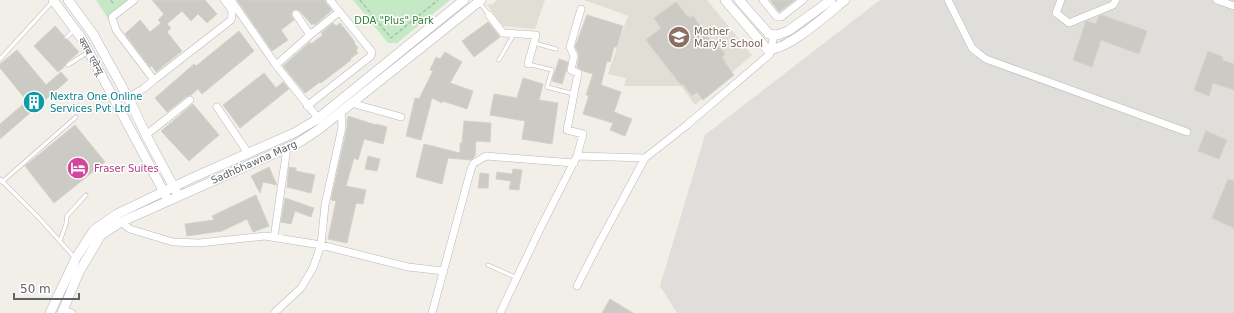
<svg xmlns="http://www.w3.org/2000/svg" width="1234" height="313" viewBox="0 0 1234 313" font-family="'DejaVu Sans','Noto Sans Devanagari',sans-serif">
  <style>
    .industrial { fill: #e0deda }
    .education { fill: #e1ded6 }
    .green { fill: #c5e8c5 }
    .building { fill: #cccac5; stroke: #d6d1c6 }
    .lines { fill: none; stroke-linecap: round; stroke-linejoin: round }
    .service-casing { stroke: #b5b8bc; stroke-width: 4.5 }
    .minor-casing { stroke: #b5b8bc; stroke-width: 8 }
    .tertiary-casing { stroke: #b5b8bc; stroke-width: 10 }
    .path { stroke: #9cc7a9; stroke-width: 1.5; stroke-dasharray: 4 2; stroke-linecap: butt }
    .service { stroke: #fff; stroke-width: 3.5 }
    .minor { stroke: #fff; stroke-width: 7 }
    .tertiary { stroke: #fff; stroke-width: 9 }
    .labels { text-anchor: middle; dominant-baseline: central; stroke-width: 3; stroke-linejoin: round; paint-order: stroke }
    .park-label { font-size: 10px; fill: #348238; stroke: #fff }
    .education-label { font-size: 10px; fill: #785e54; stroke: #fff; text-anchor: start }
    .street-label { font-size: 10px; fill: #5f6368; stroke: #fff }
    .culture-label { font-size: 10px; fill: #0d838f; stroke: #fff; text-anchor: start }
    .hotel-label { font-size: 10px; fill: #b23c85; stroke: #fff; text-anchor: start }
  </style>
  <rect width="100%" height="100%" fill="#f1efe8"/>
  <!-- industrial -->
  <path class="industrial" d="M880 0H1234V313H677L660 286 705 135Z"/>
  <!-- education -->
  <path class="education" d="M497 0H545L535 29 503 26 487 5 493 4Z
    M584 0H707L752 55 695 105 681 86H624L626 78 608 74 627 18 629 16Z"/>
  <!-- green -->
  <path class="green" d="M96 0H138L111 23Z
    M353 0H450L397 43H388Z"/>
  <!-- building -->
  <path class="building" d="M152 0H205L217 14 207 23 198 14 191 21 182 11 167 24 171 28 167 32 182 51 156 72 152 66 150 67 125 34 140 20 150 32 161 23 158 20 164 14Z
    M237 0H325L326 3 332 10 315 25 314 23 312 25 299 10H293L291 15 294 20 281 30 288 40 272 51Z
    M770 0H795L779 12Z
    M676 2 687 16 688 15 690 18 693 16 712 43 714 41 725 54 722 57 726 63H725L734 75 703 100 697 92 692 96 683 84 681 85 646 40 661 28 654 18Z
    M587 15 623 26 617 47H614L610 62 607 61 601 85 621 92 614 112 632 119 625 136 610 130 613 123 583 114 589 95H586L593 74 583 71 577 67 579 57 578 52 575 47Z
    M1102 15 1147 31 1139 54 1101 40 1092 67 1073 60 1086 21 1096 24 1099 16Z
    M488 22 500 37 474 57 462 41Z
    M333 23 336 26 340 23 355 42 354 43 358 48 356 50 358 53 350 59 351 60 321 83 320 82 305 93 283 66 310 42 311 44 323 35 321 33Z
    M55 26 64 36V39L68 40 79 52 66 63 65 66 58 72 34 46Z
    M239 31 254 51 202 94 198 89 191 95 187 96 167 112 155 98 194 64 196 66Z
    M17 50 46 85 61 72 68 80 0 139V124L27 101 0 68V64Z
    M1208 51 1223 57 1222 60 1234 64V90L1213 83 1209 96 1194 90Z
    M445 52 462 62 450 83 473 91 467 109 443 101 442 103 432 98 421 140 406 136 415 98 419 99 433 71 430 70 436 57 440 59Z
    M559 59 568 62 566 71 562 84 552 81Z
    M264 73 276 88 283 82 289 89 240 128 223 105Z
    M523 78 543 84 539 100 558 103 552 144 522 139 525 121 490 115 494 94 517 98Z
    M193 104 219 135 189 161 161 131 174 120Z
    M348 116 376 125V124L387 127 383 144 364 139 358 160 354 158 346 186 366 190 363 204 356 203 347 243 328 239 336 201 331 200 347 128V121Z
    M464 121 491 123 490 142 476 141 475 156 471 160 448 158 442 184 416 177 424 144 460 153V143H462Z
    M75 125 105 162 54 203 25 166Z
    M1206 131 1227 140 1219 159 1198 151Z
    M368 156 380 159 377 171 365 169Z
    M269 167 277 185 263 182 260 193 251 176Z
    M289 167 296 168V171L315 175 311 193 287 187Z
    M513 169 522 170 519 190 509 189 511 181 496 179 497 172 512 174Z
    M480 173 489 174 488 188H478Z
    M1228 179 1234 181V228L1212 218Z
    M256 195 269 226 253 232 247 219 222 231 187 236 185 224 214 220 212 216Z
    M285 198 314 208 311 217 295 211 291 224 281 222Z
    M610 299 633 313H602Z"/>
  <g class="lines">
    <!-- service casing -->
    <g class="service-casing">
      <path id="service" d="M480 3 489 15
        M67 37 75 29
        M534 43 556 49
        M0 59 53 1
        M499 60 514 34
        M528 64 552 70 547 87 574 94
        M68 65 88 52
        M0 179 39 218 75 258
        M2 182 76 117
        M60 241 66 224 67 216 86 195
        M488 265 517 278"/>
    </g>
    <!-- minor casing -->
    <g class="minor-casing">
      <path id="minor" d="M134 0 112 17 116 30 154 80
        M231 0 276 65 318 118
        M763 0 776 16 778 17H781L803 0
        M948 0 972 48 978 53 986 59 1187 132
        M1061 0 1056 13 1069 23 1113 5 1116 0
        M1217 0 1234 6
        M296 14 310 35
        M489 15 503 33 536 35 528 64
        M276 65 310 35 339 12
        M128 97 143 89 154 80 231 20C234 11 230 7 224 0
        M351 103 401 117
        M307 106 371 56 372 52 330 0
        M217 107 248 153
        M146 135 190 100
        M577 156 583 134 567 130 578 73 571 70 574 56 570 47 581 9
        M121 222 130 229 173 242 199 243 265 236 321 245 408 267 444 271
        M274 238 287 148
        M577 286 598 245 645 158
        M63 310 72 313
        M274 313 301 288 313 268 321 245 325 205 342 127 341 112
        M432 313 471 169 474 163 486 156 574 163
        M500 313 540 229 577 156 645 158 687 125 770 54 774 34"/>
    </g>
    <!-- tertiary casing -->
    <g class="tertiary-casing">
      <path id="tertiary" d="M53 0 82 39 166 196
        M68 0 93 34 131 103 146 135 176 191
        M725 0 767 49C785 53 830 12 845 0
        M739 0 769 34 777 35 788 31 831 0
        M50 313 76 258 94 230 117 214 192 178 294 133 316 120 464 0
        M62 313 79 272 101 235 121 222 298 143 318 130 481 0"/>
    </g>
    <!-- path -->
    <path class="path" d="M111 0 114 5
      M360 0 391 38 438 0"/>
    <!-- service -->
    <use href="#service" class="service"/>
    <!-- minor -->
    <use href="#minor" class="minor"/>
    <!-- tertiary -->
    <use href="#tertiary" class="tertiary"/>
  </g>
  <!-- icons -->
  <defs>
    <g id="school-disc" transform="scale(1.15)"><circle r="9.5" fill="#8d6e63" stroke="#fff"/><path d="M0-5L7-2L0 1L-7-2ZM-4 1L0 2.5L4 1V4Q0 6-4 4Z" fill="#fff"/></g>
    <g id="building-disc" transform="scale(1.15)"><circle r="9.5" fill="#0f9aa8" stroke="#fff"/><path d="M-4-6H4V6H1V3H-1V6H-4ZM-2.5-4.3h1.7v1.8h-1.7ZM.8-4.3h1.7v1.8H.8ZM-2.5-1h1.7V.8h-1.7ZM.8-1h1.7V.8H.8Z" fill="#fff"/></g>
    <g id="hotel-disc" transform="scale(1.15)"><circle r="9.5" fill="#d1479c" stroke="#fff"/><path d="M-6-4.5h1.5V1H6V5H4.5V3h-9V5H-6ZM-4 0a1.8 1.8 0 1 1 3.6 0ZM.5 0V-2.5h3Q6-2.5 6 0Z" fill="#fff"/></g>
  </defs>
  <g fill-rule="evenodd">
    <use href="#school-disc" x="679" y="37"/>
    <use href="#building-disc" x="34" y="102"/>
    <use href="#hotel-disc" x="78" y="168"/>
  </g>
  <g class="labels">
    <!-- park labels -->
    <g class="park-label">
      <text x="394" y="20">DDA "Plus" Park</text>
    </g>
    <!-- education labels -->
    <g class="education-label">
      <text x="694" y="31">Mother<tspan x="694" dy="12">Mary's School</tspan></text>
    </g>
    <!-- street labels -->
    <g class="street-label">
      <text transform="translate(91 56) rotate(61)">क्लब एवेन्यू</text>
      <text transform="translate(254 162) rotate(-24)">Sadhbhawna Marg</text>
    </g>
    <!-- culture labels -->
    <g class="culture-label">
      <text x="50" y="96">Nextra One Online<tspan x="50" dy="12">Services Pvt Ltd</tspan></text>
    </g>
    <!-- hotel labels -->
    <g class="hotel-label">
      <text x="94" y="168">Fraser Suites</text>
    </g>
  </g>
  <!-- scale -->
  <path d="M14 293v6h65v-6" fill="none" stroke="#5f6368" stroke-width="2"/>
  <text x="20" y="293" font-size="12" fill="#5f6368" stroke="#ffffff" stroke-width="3" paint-order="stroke">50 m</text>
</svg>
